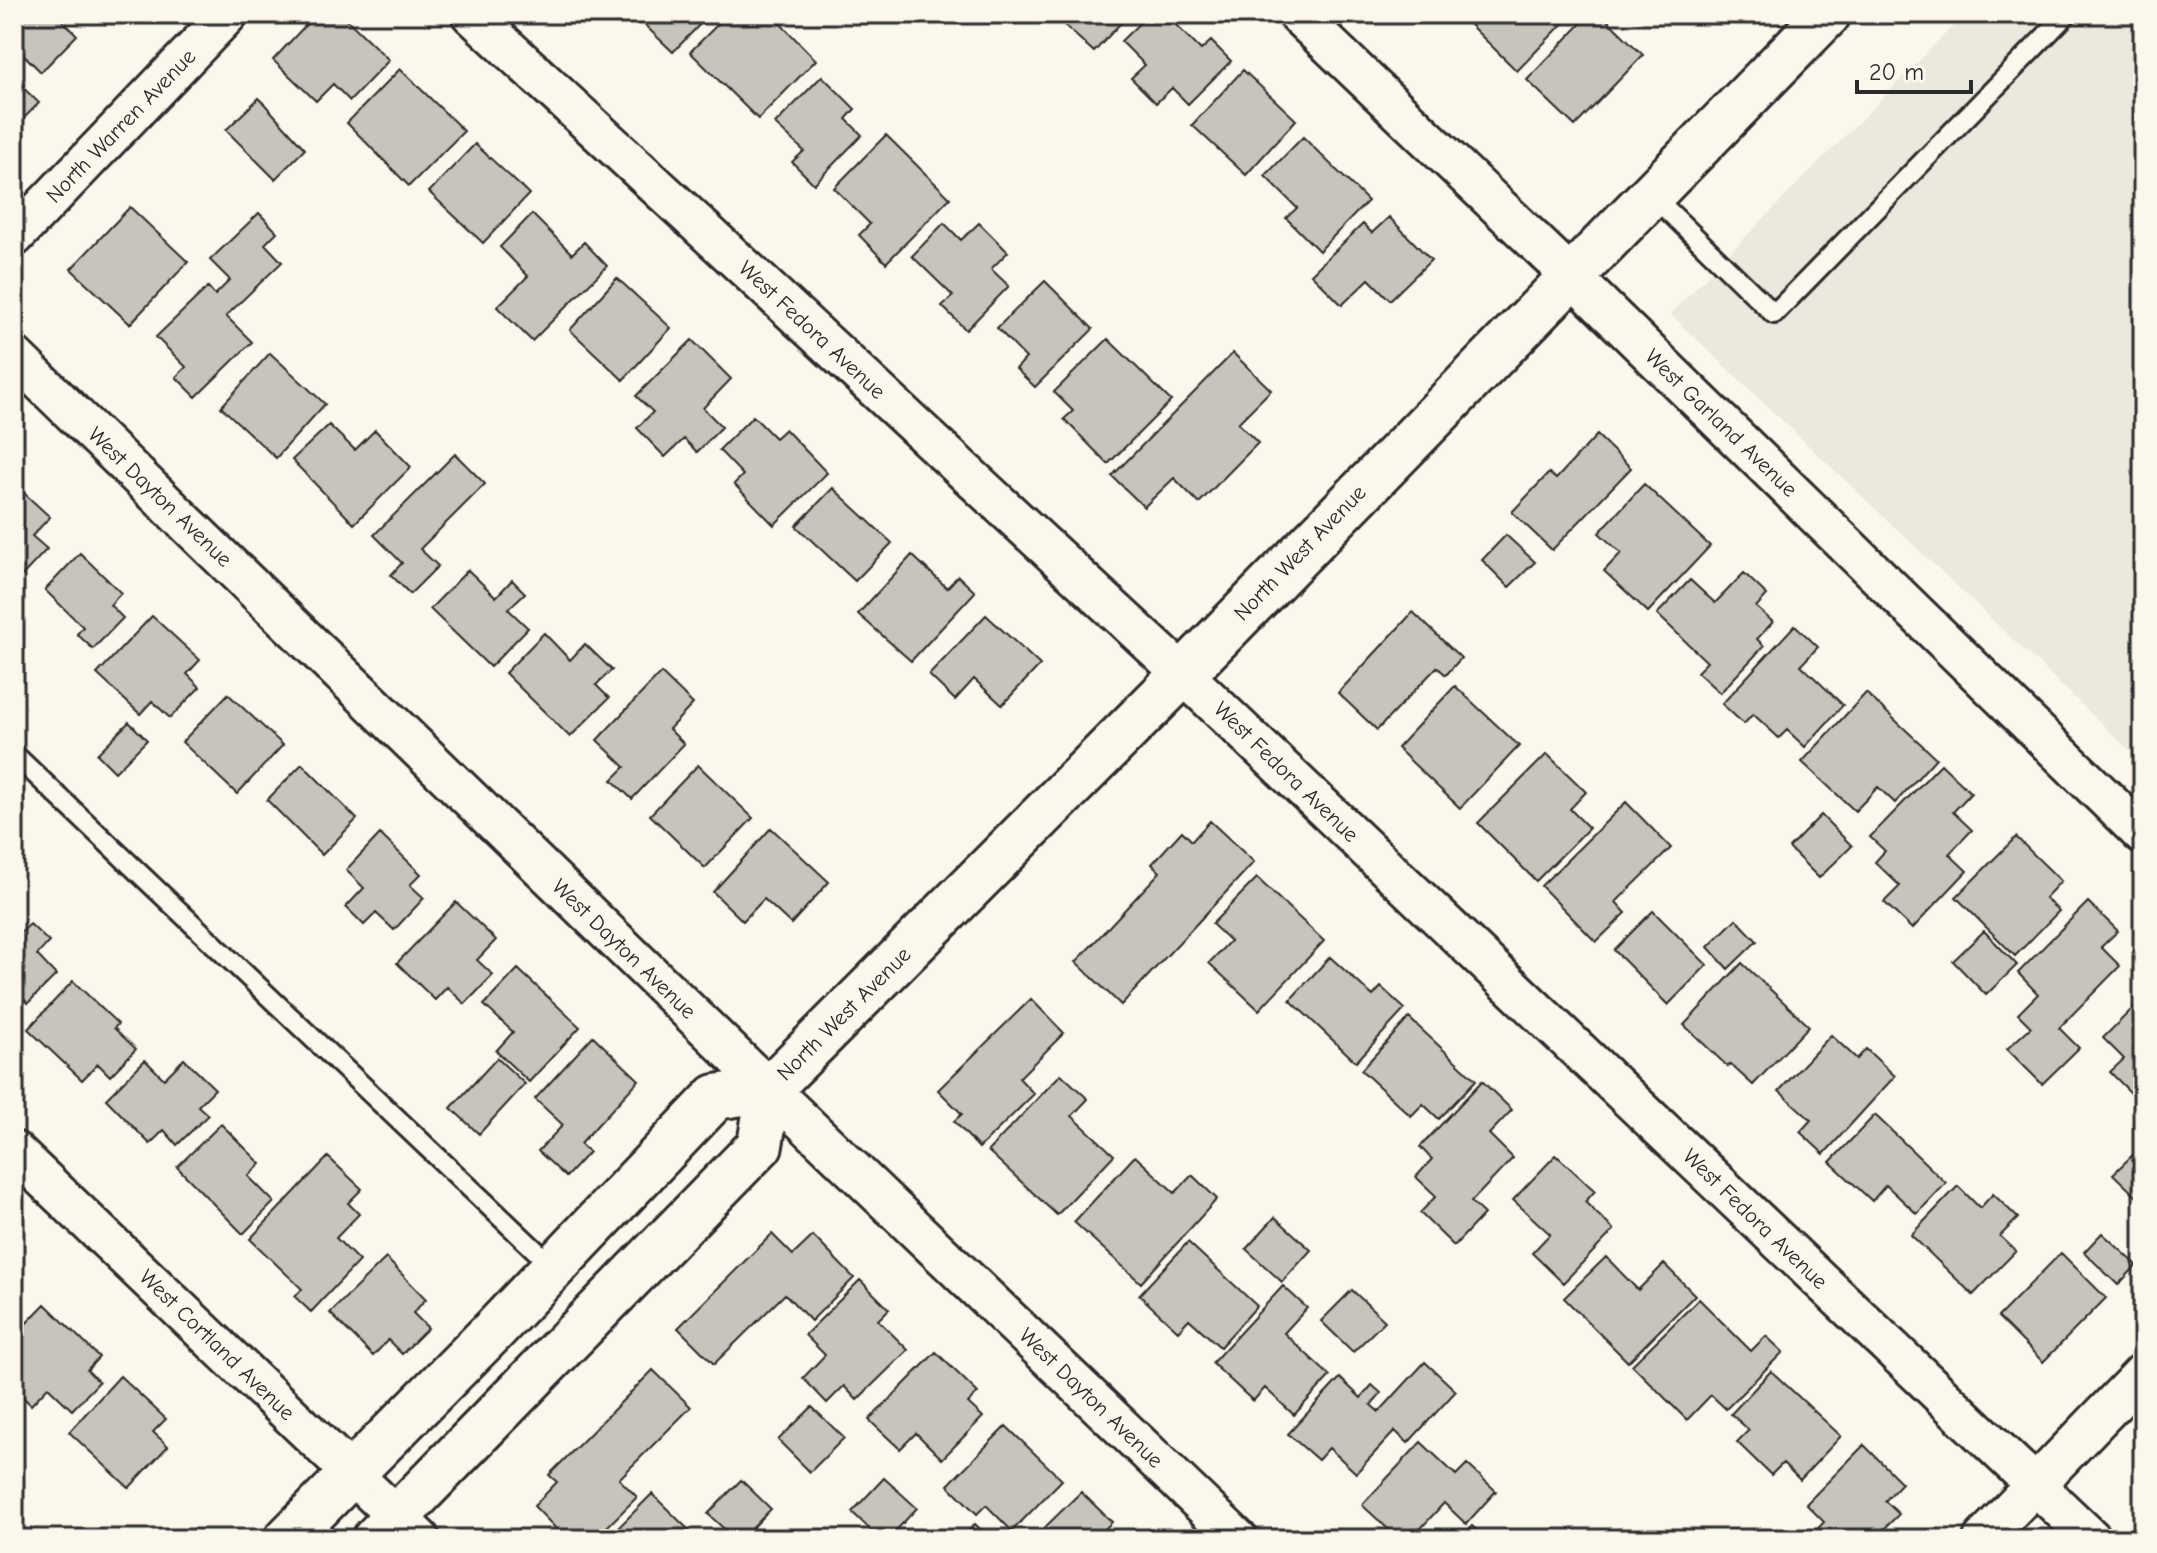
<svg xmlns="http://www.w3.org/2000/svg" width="2157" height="1553" viewBox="0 0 2157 1553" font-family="'Comic Neue',sans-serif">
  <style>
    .built { fill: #ebe8de }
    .building { fill: #c7c4bc; stroke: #2b2b2b; stroke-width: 2 }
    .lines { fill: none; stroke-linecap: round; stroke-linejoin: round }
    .lane-casing { stroke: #2b2b2b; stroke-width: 24 }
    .street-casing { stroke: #2b2b2b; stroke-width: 44 }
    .secondary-casing { stroke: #2b2b2b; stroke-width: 50 }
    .lane { stroke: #fbf7ec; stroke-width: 18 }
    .street { stroke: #fbf7ec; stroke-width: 38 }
    .secondary { stroke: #fbf7ec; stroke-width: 44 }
    .labels { text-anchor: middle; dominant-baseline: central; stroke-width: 6; stroke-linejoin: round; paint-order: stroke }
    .street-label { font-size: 22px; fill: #2b2b2b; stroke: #fbf7ec }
  </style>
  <rect width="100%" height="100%" fill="#fbf7ec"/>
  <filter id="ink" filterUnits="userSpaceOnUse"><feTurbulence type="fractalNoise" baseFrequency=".0125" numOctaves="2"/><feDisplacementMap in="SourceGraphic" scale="16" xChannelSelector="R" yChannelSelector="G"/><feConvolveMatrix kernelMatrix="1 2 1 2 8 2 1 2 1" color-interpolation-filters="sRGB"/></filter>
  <g filter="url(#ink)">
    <!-- built -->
    <path class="built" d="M1965 14H2143V763L1670 314Z"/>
    <!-- building -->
    <path class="building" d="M15 14H56L77 35 41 72 14 45Z
      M316 14H341L389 60 350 101 333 84 316 101 273 60Z
      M633 14H710L673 52Z
      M728 14H771L816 60 758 119 690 52Z
      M1069 14H1129L1094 52 1061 22Z
      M1149 14H1165L1201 50 1211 41 1231 61 1188 104 1172 88 1156 103 1131 78 1145 65 1121 41Z
      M1459 14H1572L1517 71Z
      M1590 14H1601L1643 55 1575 126 1527 80Z
      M400 69 464 131 409 186 347 123Z
      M1243 70 1296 120 1246 175 1192 125Z
      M822 76 855 109 846 119 862 135 814 184 792 162 804 151 775 124Z
      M14 79 39 103 14 128Z
      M259 98 305 149 275 179 226 130Z
      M886 135 950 198 886 263 859 235 870 224 834 188Z
      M1303 137 1368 201 1319 251 1286 218 1297 208 1265 176Z
      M475 144 529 194 483 243 429 192Z
      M130 207 188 262 130 324 71 269Z
      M259 213 277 232 265 244 282 262 226 316 252 342 196 397 176 377 186 367 156 337 208 287 215 295 230 280 210 260Z
      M532 214 572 254 584 242 607 266 532 341 497 307 528 276 500 247Z
      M1389 217 1431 260 1390 300 1369 279 1342 305 1311 274 1363 224 1372 233Z
      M944 223 961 240 979 223 1008 252 991 269 1009 286 966 330 942 306 953 296 912 256Z
      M617 278 671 328 623 380 570 330Z
      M1045 281 1093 329 1035 387 1016 369 1026 358 997 328Z
      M1108 339 1171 401 1108 464 1064 419 1073 411 1054 392Z
      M692 340 731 379 703 408 722 427 697 452 684 439 665 457 637 428 653 412 636 396Z
      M270 353 325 404 276 458 221 407Z
      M1233 353 1271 390 1238 423 1258 443 1199 503 1174 478 1144 507 1112 476Z
      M753 416 775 438 785 429 827 473 774 525 734 484 743 475 719 450Z
      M329 425 355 450 375 430 411 467 354 524 292 460Z
      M1597 435 1631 468 1552 550 1512 512 1549 473 1556 479Z
      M455 454 485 484 420 549 438 566 410 594 391 575 402 563 374 535Z
      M14 484 50 517 32 536 47 549 18 580 14 577Z
      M1644 484 1710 546 1648 612 1604 571 1621 553 1599 533Z
      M833 488 892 543 855 581 796 526Z
      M1506 535 1535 562 1509 587 1482 560Z
      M80 553 121 593 110 605 123 618 93 649 77 634 83 627 45 590Z
      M912 555 947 588 958 576 975 592 911 661 858 614Z
      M468 570 496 597 512 580 525 593 508 609 528 628 490 667 430 609Z
      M1744 573 1767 595 1756 607 1773 622 1757 639 1764 646 1720 693 1697 672 1707 662 1657 614 1690 580 1715 603Z
      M1413 612 1461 658 1446 675 1437 667 1377 730 1338 693Z
      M986 615 1040 665 1002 705 974 679 955 700 929 675Z
      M152 616 200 660 187 674 200 687 170 718 152 701 140 714 97 674Z
      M1795 625 1818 647 1801 665 1843 705 1805 747 1787 730 1779 738 1753 714 1744 724 1722 704Z
      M544 633 570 660 585 644 612 670 596 685 609 698 570 737 505 673Z
      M661 673 693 704 669 729 684 744 632 799 612 780 625 767 597 740Z
      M1455 686 1519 746 1460 808 1397 748Z
      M1866 693 1936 758 1895 803 1878 787 1855 811 1802 762Z
      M228 694 283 745 237 794 182 742Z
      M129 722 147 740 115 772 97 754Z
      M1547 754 1586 792 1570 809 1589 828 1536 881 1478 823Z
      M302 764 357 819 322 855 267 800Z
      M1941 764 1971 793 1953 812 1972 830 1949 854 1967 871 1912 929 1884 902 1900 886 1875 862 1885 851 1870 837Z
      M698 765 753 818 705 868 650 815Z
      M1626 802 1671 848 1616 902 1626 913 1596 942 1541 886Z
      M1821 815 1852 846 1819 878 1789 848Z
      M1210 821 1254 862 1121 1005 1076 962 1160 872 1152 864 1182 831 1192 841Z
      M771 828 829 882 791 924 764 899 743 921 713 892Z
      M380 834 421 874 410 885 424 898 394 930 376 913 364 925 346 907 364 888 346 870Z
      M2016 837 2061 881 2045 898 2059 911 2015 956 1956 897Z
      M1257 878 1324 941 1259 1010 1209 963 1230 941 1212 924Z
      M456 902 496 940 477 960 493 975 465 1004 447 987 435 1000 397 963Z
      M2088 902 2118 931 2101 947 2120 966 2059 1028 2079 1048 2042 1084 2007 1049 2031 1027 2018 1014 2038 994 2018 973Z
      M1653 911 1707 965 1668 1005 1614 950Z
      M1736 919 1757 941 1728 969 1708 947Z
      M30 924 49 942 37 955 56 975 28 1003 14 990V935L16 937Z
      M1984 931 2017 965 1986 995 1953 961Z
      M1330 957 1373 996 1381 987 1405 1009 1356 1062 1290 1000Z
      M1742 963 1809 1026 1753 1085 1730 1064 1728 1067 1684 1025Z
      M518 969 580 1027 529 1082 496 1051 513 1032 484 1005Z
      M73 981 118 1024 114 1028 136 1049 110 1076 98 1064 82 1080 28 1029Z
      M2143 998V1105L2110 1072 2124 1059 2103 1038Z
      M1031 999 1064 1033 1019 1078 1034 1094 979 1148 954 1121 962 1114 938 1090Z
      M1409 1018 1476 1080 1439 1119 1423 1104 1411 1116 1361 1070Z
      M1831 1035 1857 1059 1866 1049 1895 1076 1824 1154 1800 1132 1811 1120 1779 1091Z
      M593 1036 639 1080 580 1144 589 1152 566 1177 538 1151 563 1125 535 1099Z
      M497 1058 525 1084 479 1134 451 1108Z
      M184 1059 215 1089 198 1106 208 1115 177 1145 164 1130 150 1144 106 1099 145 1060 164 1079Z
      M1061 1074 1088 1099 1072 1116 1114 1155 1057 1215 988 1151Z
      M1482 1081 1512 1110 1489 1134 1513 1158 1471 1202 1484 1214 1454 1246 1420 1213 1436 1196 1416 1177 1432 1159 1420 1147Z
      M1875 1115 1946 1183 1917 1214 1886 1185 1872 1201 1830 1162Z
      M221 1124 261 1164 248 1176 274 1202 243 1234 177 1167Z
      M2141 1147 2143 1149V1203L2113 1174Z
      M1556 1155 1595 1191 1585 1202 1614 1230 1563 1283 1532 1253 1550 1234 1513 1200Z
      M1135 1156 1175 1193 1192 1175 1217 1199 1141 1283 1074 1222Z
      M328 1157 362 1189 348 1203 359 1214 336 1238 359 1261 311 1312 295 1297 302 1289 250 1239Z
      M1958 1186 1980 1208 1993 1194 2018 1218 2000 1236 2016 1251 1973 1295 1911 1235Z
      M1275 1217 1311 1250 1282 1282 1246 1249Z
      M2102 1233 2137 1265 2118 1285 2084 1252Z
      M772 1234 793 1255 813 1236 854 1278 811 1321 785 1294 714 1364 678 1328Z
      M1188 1242 1257 1306 1220 1347 1189 1319 1178 1331 1139 1295Z
      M2061 1253 2106 1298 2043 1362 1998 1317Z
      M1606 1257 1638 1290 1664 1264 1695 1295 1628 1362 1564 1298Z
      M386 1258 426 1299 413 1313 428 1328 402 1354 388 1340 373 1356 330 1313Z
      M860 1280 889 1309 878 1320 908 1350 857 1400 844 1386 827 1403 803 1378 825 1355 805 1335Z
      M1283 1286 1307 1308 1284 1333 1330 1376 1294 1415 1265 1388 1253 1401 1212 1363Z
      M1352 1290 1385 1321 1353 1352 1321 1321Z
      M1699 1299 1751 1351 1766 1336 1783 1352 1726 1409 1711 1395 1687 1420 1632 1365Z
      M45 1304 99 1357 87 1370 99 1382 72 1410 48 1387 31 1405 14 1388V1336Z
      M936 1352 978 1393 968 1403 983 1417 942 1459 916 1433 900 1449 869 1420Z
      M1425 1362 1456 1391 1408 1443 1395 1431 1356 1473 1329 1448 1318 1460 1288 1434 1340 1378 1361 1398 1372 1385 1381 1393 1371 1405 1379 1412Z
      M653 1370 691 1407 619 1479 637 1497 595 1539H566L534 1506 557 1482 549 1475Z
      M1771 1371 1841 1436 1800 1480 1783 1463 1771 1475 1737 1442 1749 1430 1731 1414Z
      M120 1376 166 1419 153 1432 168 1446 129 1488 69 1432Z
      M812 1407 844 1438 810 1472 778 1440Z
      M1006 1426 1062 1480 1012 1531 986 1505 977 1514 948 1485Z
      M1421 1442 1456 1475 1467 1464 1496 1491 1466 1524 1444 1503 1411 1539H1399L1362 1505Z
      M1864 1445 1902 1483 1885 1501 1899 1514 1874 1539H1808L1824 1522 1806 1504Z
      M884 1478 917 1508 888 1539H880L852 1512Z
      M741 1480 771 1509 742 1539H735L708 1514Z
      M1081 1492 1112 1522 1095 1539H1033Z
      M652 1494 698 1539H607Z
      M975 1524 991 1539H961Z
      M1472 1526 1486 1539H1460Z"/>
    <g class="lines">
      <!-- lane casing -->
      <g class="lane-casing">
        <path id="lane" d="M1651 194 1774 314 2067 14
          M14 754 554 1268"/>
      </g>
      <!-- street casing -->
      <g class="street-casing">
        <path id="street" d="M471 14 1183 674 2092 1539
          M1297 14 1571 276 2143 835
          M14 237 228 14
          M14 356 769 1089 1238 1539
          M14 1151 420 1539
          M1983 1539 2143 1373"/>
      </g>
      <!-- secondary casing -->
      <g class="secondary-casing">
        <path id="secondary" d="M287 1539 495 1329 716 1097 769 1089
          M375 1539 760 1145 769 1089 1183 674 1828 14"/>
      </g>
      <!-- lane -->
      <use href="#lane" class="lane"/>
      <!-- street -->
      <use href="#street" class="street"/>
      <!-- secondary -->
      <use href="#secondary" class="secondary"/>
    </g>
  </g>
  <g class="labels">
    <!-- street labels -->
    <g class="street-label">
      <text transform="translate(121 126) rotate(-46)">North Warren Avenue</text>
      <text transform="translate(812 330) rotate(43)">West Fedora Avenue</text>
      <text transform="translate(1721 423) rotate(44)">West Garland Avenue</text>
      <text transform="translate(160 497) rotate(44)">West Dayton Avenue</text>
      <text transform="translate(1300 553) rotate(-46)">North West Avenue</text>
      <text transform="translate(1286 772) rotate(44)">West Fedora Avenue</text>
      <text transform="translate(624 949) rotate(44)">West Dayton Avenue</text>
      <text transform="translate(844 1014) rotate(-45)">North West Avenue</text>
      <text transform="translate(1755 1219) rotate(44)">West Fedora Avenue</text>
      <text transform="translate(217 1345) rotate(44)">West Cortland Avenue</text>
      <text transform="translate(1091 1398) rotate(44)">West Dayton Avenue</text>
    </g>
  </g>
  <!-- margin -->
  <rect width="2157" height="1553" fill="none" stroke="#fbf7ec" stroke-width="48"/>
  <rect x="24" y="24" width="2109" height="1505" fill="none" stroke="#2b2b2b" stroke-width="3" filter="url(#ink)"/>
  <!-- scale -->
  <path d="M1857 80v12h114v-12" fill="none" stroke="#2b2b2b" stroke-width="4"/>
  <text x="1869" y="80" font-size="24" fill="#2b2b2b" stroke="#fbf7ec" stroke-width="6" paint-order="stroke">20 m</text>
</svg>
